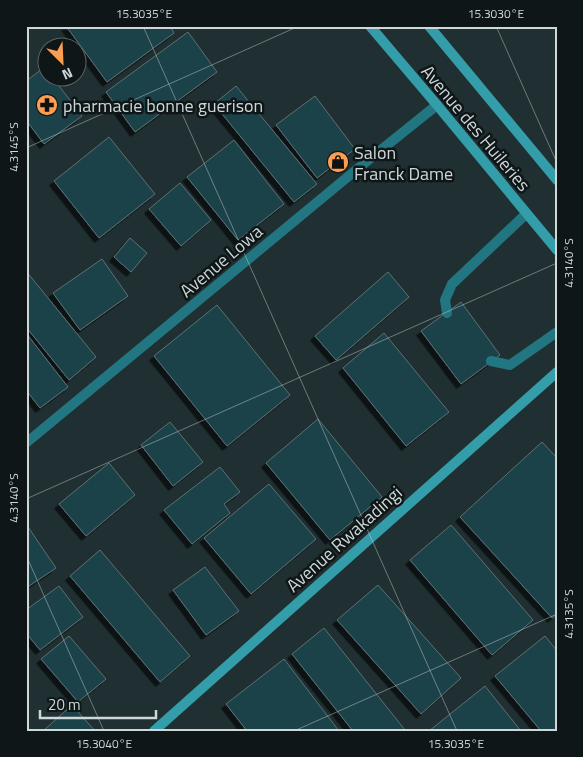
<svg xmlns="http://www.w3.org/2000/svg" width="583" height="757" viewBox="0 0 583 757" font-family="'Titillium Web',sans-serif">
  <style>
    .building { fill: #1a4248; stroke: #5f7073; filter: url(#shadow) }
    .lines { fill: none; stroke-linecap: round; stroke-linejoin: round }
    .lane { stroke: #227681; stroke-width: 10 }
    .street { stroke: #227681; stroke-width: 10 }
    .secondary { stroke: #339daa; stroke-width: 10 }
    .ticks { fill: none; stroke: #ced8d9; stroke-width: 1; stroke-opacity: 0.45 }
    .labels { text-anchor: middle; dominant-baseline: central; stroke-width: 5; stroke-linejoin: round; paint-order: stroke }
    .poi-label { font-size: 18px; fill: #ced8d9; stroke: #0f1617; text-anchor: start }
    .street-label { font-size: 18px; fill: #ced8d9; stroke: #0f1617 }
    .neatline { fill: none; stroke: #ced8d9; stroke-width: 2 }
    .ticks-label { font-size: 12px; text-anchor: middle; fill: #ced8d9 }
  </style>
  <defs>
    <filter id="shadow"><feDropShadow dx="-4.5" dy="4.5" stdDeviation="0" flood-color="#0009"/></filter>
  </defs>
  <rect width="100%" height="100%" fill="#202f31"/>
  <!-- building -->
  <path class="building" d="M66 26H170L174 33 107 82Z
    M188 32 217 72 135 132 106 92Z
    M45 67 48 70V78H53L82 116 44 144 26 120V81Z
    M236 86 317 184 294 202 214 104Z
    M315 96 355 149 317 178 276 125Z
    M109 137 155 194 99 238 54 181Z
    M234 140 284 204 238 240 187 177Z
    M180 183 211 220 181 246 149 209Z
    M130 238 147 253 131 272 114 257Z
    M102 259 128 296 80 330 53 293Z
    M26 271 96 357 69 380 26 327Z
    M388 272 409 297 336 360 315 336Z
    M461 302 500 355 461 384 421 331Z
    M217 305 290 395 227 446 154 356Z
    M26 333 68 387 40 408 26 390Z
    M384 333 449 412 406 446 343 368Z
    M318 419 382 497 330 540 266 463Z
    M170 422 203 462 173 486 141 445Z
    M542 442 557 458V614L552 618 460 517Z
    M109 463 135 495 86 536 59 504Z
    M220 467 240 492 224 504 230 513 192 544 164 510Z
    M269 484 316 539 251 594 204 538Z
    M26 524 56 568 26 588Z
    M451 525 533 620 492 655 410 560Z
    M100 550 190 656 160 682 70 576Z
    M205 567 239 611 206 635 173 590Z
    M378 585 461 678 421 714 337 620Z
    M59 586 83 617 40 650 26 633V610Z
    M324 628 405 730 404 731H353L292 654Z
    M69 636 106 679 78 702 41 659Z
    M545 636 557 651V731H541L495 676Z
    M284 659 339 731H247L226 704Z
    M485 686 521 731H429Z
    M72 705 95 731H43Z"/>
  <g class="lines">
    <!-- lane -->
    <path class="lane" d="M447 313 445 300 452 284 526 214
      M491 361 510 365 557 332"/>
    <!-- street -->
    <path class="street" d="M26 443 356 170 437 105"/>
    <!-- secondary -->
    <path class="secondary" d="M370 26 437 105 557 250
      M429 26 557 180
      M154 731 557 372"/>
  </g>
  <!-- ticks -->
  <path class="ticks" d="M143 26 457 731M496 26 557 163M26 148 299 26M26 499 557 263M26 555 104 731M294 731 557 614"/>
  <!-- icons -->
  <defs>
    <g id="pharmacy-disc" transform="scale(1.125)"><circle r="9.5" fill="#fc9e52" stroke="#0f1617"/><path d="M-2-6h4v4h4v4h-4v4h-4v-4h-4v-4h4Z" fill="#111"/></g>
    <g id="shop-disc" transform="scale(1.125)"><circle r="9.5" fill="#fc9e52" stroke="#0f1617"/><path d="M-5-2.5h2.3a2.7 3.5 0 0 1 5.4 0H5L5.5 6h-11ZM-1.5-2.5h3a1.5 2.3 0 0 0-3 0Z" fill="#111"/></g>
  </defs>
  <g fill-rule="evenodd">
    <use href="#pharmacy-disc" x="47" y="105"/>
    <use href="#shop-disc" x="338" y="162"/>
  </g>
  <g class="labels">
    <!-- poi labels -->
    <g class="poi-label">
      <text x="63" y="105">pharmacie bonne guerison</text>
      <text x="354" y="152">Salon<tspan x="354" dy="21">Franck Dame</tspan></text>
    </g>
    <!-- street labels -->
    <g class="street-label">
      <text transform="translate(476 128) rotate(50)">Avenue des Huileries</text>
      <text transform="translate(221 261) rotate(-40)">Avenue Lowa</text>
      <text transform="translate(344 539) rotate(-42)">Avenue Rwakadingi</text>
    </g>
  </g>
  <!-- border -->
  <rect width="583" height="757" fill="none" stroke="#0f1617" stroke-width="55"/>
  <!-- north arrow -->
  <g transform="translate(62 62) rotate(156)"><circle r="24" fill="#0f1617" stroke="#5b6465"/>
  <path d="M0-4L9 19L0 12L-9 19Z" fill="#fc9e52"/>
  <text y="-8" font-size="14" font-weight="bold" text-anchor="middle" fill="#ced8d9">N</text>
  </g>
  <!-- scale -->
  <path d="M40 710v8h116v-8" fill="none" stroke="#ced8d9" stroke-width="2.5"/>
  <text x="48" y="710" font-size="15" fill="#ced8d9" stroke="#0f1617" stroke-width="4" paint-order="stroke">20 m</text>
  <rect x="28" y="28" width="528" height="702" class="neatline"/>
  <g class="ticks-label">
    <text x="144" y="18">15.3035°E</text>
    <text x="496" y="18">15.3030°E</text>
    <text transform="translate(14 147) rotate(-90)" y="4">4.3145°S</text>
    <text transform="translate(569 263) rotate(-90)" y="4">4.3140°S</text>
    <text transform="translate(14 498) rotate(-90)" y="4">4.3140°S</text>
    <text transform="translate(569 614) rotate(-90)" y="4">4.3135°S</text>
    <text x="104" y="748">15.3040°E</text>
    <text x="456" y="748">15.3035°E</text>
  </g>
</svg>
